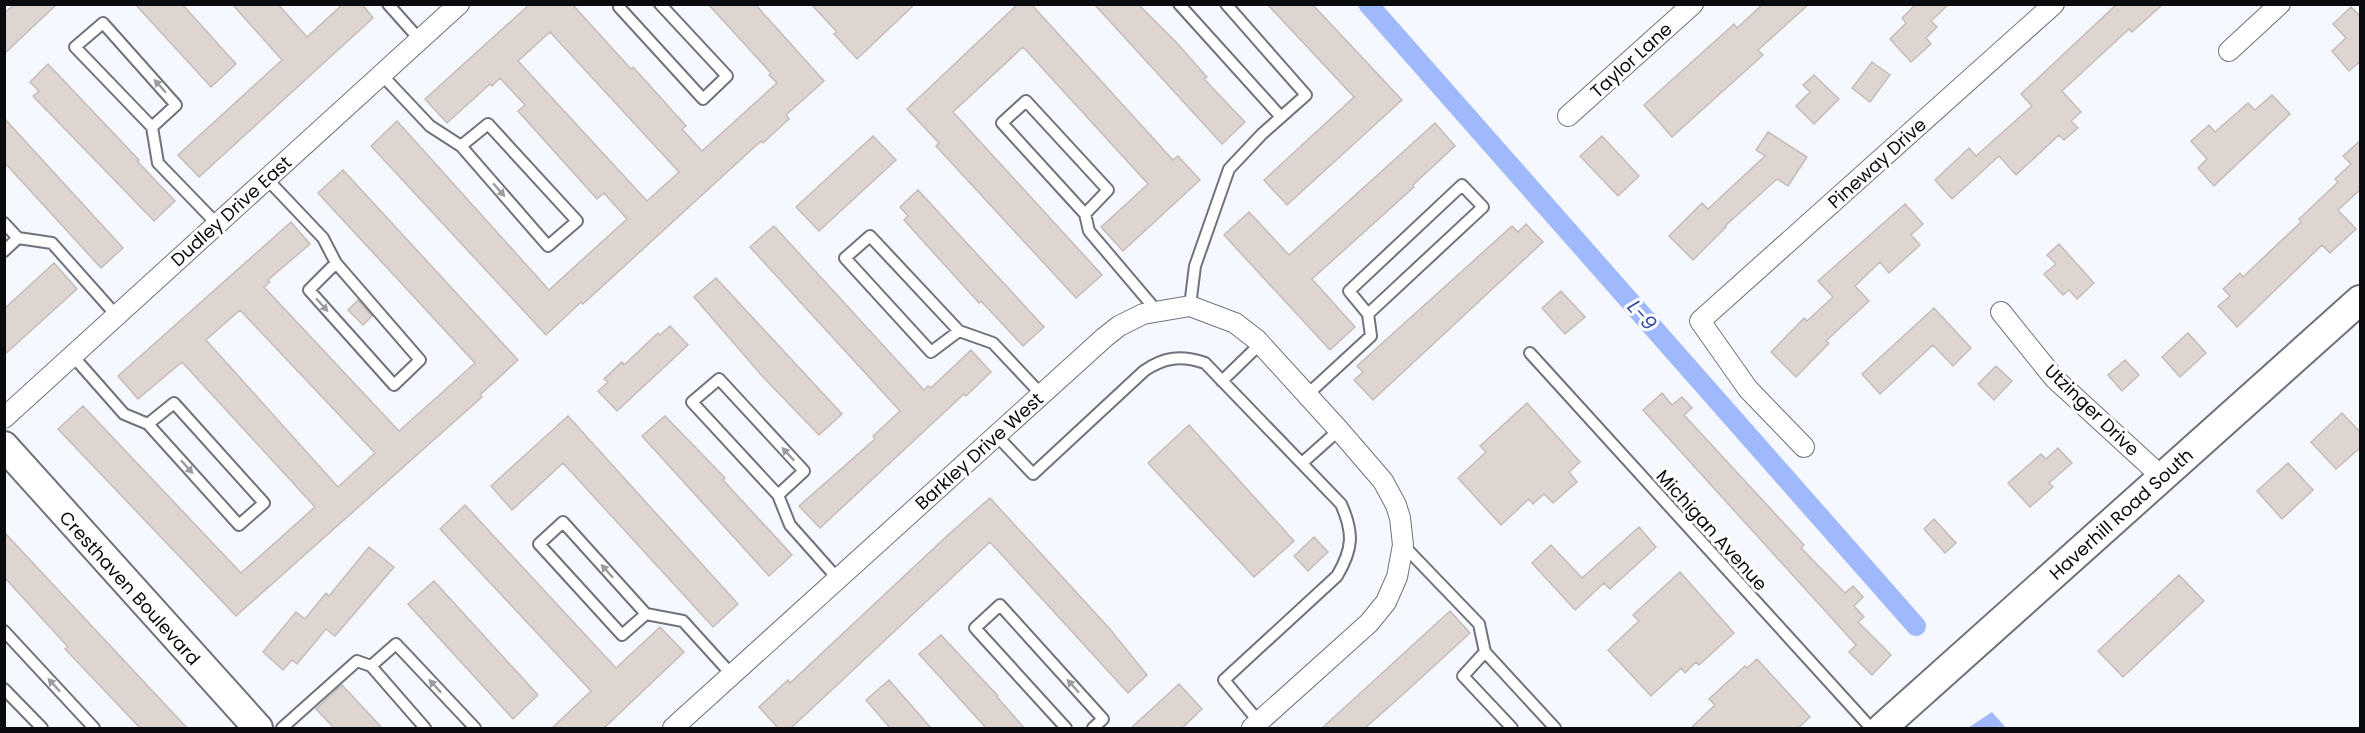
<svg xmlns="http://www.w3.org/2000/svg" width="2365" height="733" viewBox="0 0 2365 733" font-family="Poppins,sans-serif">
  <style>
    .water { fill: #a0b9fd }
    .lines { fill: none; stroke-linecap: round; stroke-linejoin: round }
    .canal { stroke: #a0b9fd; stroke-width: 20 }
    .building { fill: #ded4d0; stroke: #c6bcb9; stroke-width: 1.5; fill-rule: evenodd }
    .lane-casing { stroke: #70737b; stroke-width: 14 }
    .street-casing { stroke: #70737b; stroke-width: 22 }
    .secondary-casing { stroke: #70737b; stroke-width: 32 }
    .lane { stroke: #fff; stroke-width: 10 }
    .street { stroke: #fff; stroke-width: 20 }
    .secondary { stroke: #fff; stroke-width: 28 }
    .oneway { fill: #9d9d9f }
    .labels { text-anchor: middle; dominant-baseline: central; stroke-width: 6; stroke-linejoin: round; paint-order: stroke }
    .street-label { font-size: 18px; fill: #0a0b0e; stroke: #fff }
    .water-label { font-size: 20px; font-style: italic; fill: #344dac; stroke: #fff }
  </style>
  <rect width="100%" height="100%" fill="#f5f8ff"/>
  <!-- water -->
  <path class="water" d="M1992 712 2006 728H1968Z"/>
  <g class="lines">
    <!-- canal -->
    <path class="canal" d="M1368 4 1916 626"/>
  </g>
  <!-- building -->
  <path class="building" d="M15 4H57L4 54V13Z
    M135 4H182L236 64 211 87Z
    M232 4H278L307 37 343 4H362L373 18 199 177 178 155 282 60Z
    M530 4H572L631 69 633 67 652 88 686 126 682 129 702 151 777 83 769 75 771 73 708 4H755L824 81 786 115 789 119 763 143 761 141 583 304 581 302 546 335 371 146 397 121 549 290 627 219 604 193 597 199 518 111 525 105 500 78 492 86 490 84 447 123 425 99ZM550 32 679 172 647 201 518 61Z
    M811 4H915L857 59 834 34 837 32Z
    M1018 4H1031L1173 160 1178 156 1200 180 1123 251 1101 227 1148 184 1023 47 953 112 1102 275 1076 298 936 146 939 143 907 109Z
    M1094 4H1138L1176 42 1207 77 1204 79 1245 122 1222 144Z
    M1267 4H1312L1402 100 1287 205 1264 180 1354 97Z
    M1763 4H1809L1758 50 1763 55 1672 137 1644 105 1734 24 1737 28Z
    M1916 4H1949L1931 21 1937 27 1926 38 1931 44 1911 62 1890 39 1906 23 1902 18Z
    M2117 4H2163L2132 32 2129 29 2062 91 2081 112 2071 121 2078 128 2064 140 2059 135 2016 175 1999 156 1952 199 1935 180 1969 148 1976 156 2032 106 2021 94Z
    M2351 7 2361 17V61L2349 71 2332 51 2346 38 2333 24Z
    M1872 62 1890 75 1870 102 1852 88Z
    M48 64 139 160 137 161 175 201 154 221 33 96 39 91 30 82Z
    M1814 75 1839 99 1814 124 1796 106 1810 92 1803 85Z
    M2272 95 2290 114 2214 186 2198 168 2207 159 2191 141 2209 125 2215 132 2248 103 2255 110Z
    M4 118 123 248 101 268 4 162Z
    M1435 123 1455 146 1413 185 1414 187 1312 279 1355 327 1330 350 1224 235 1249 212 1289 255Z
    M1768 132 1807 157 1788 186 1777 179 1725 226 1726 227 1693 260 1669 236 1702 203 1708 209 1765 156 1756 150Z
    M873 136 896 160 819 231 796 207Z
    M1602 136 1639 176 1618 196 1580 156Z
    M2361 140V189L2338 210 2356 229 2330 253 2322 245 2237 327 2218 306 2230 296 2223 289 2240 273 2243 277 2301 222 2299 219 2338 182 2335 179 2351 164 2343 156Z
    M343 170 518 360 480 395 482 397 236 616 58 429 83 406 241 573 315 507 182 362 138 399 118 376 291 222 310 244 268 280 270 282 264 287 399 431 475 363 318 193ZM240 310 375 453 338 487 206 340Z
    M918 190 1044 327 1023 346 981 301 979 303 904 220 908 216 900 207Z
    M1905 204 1923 224 1911 235 1920 245 1889 273 1880 262 1855 286 1869 301 1826 341 1829 343 1796 377 1771 352 1804 318 1807 321 1833 297 1818 281Z
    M1526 224 1543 242 1373 400 1354 380 1363 372 1357 366 1512 226 1518 232Z
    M774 226 924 390 928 386 931 388 971 350 991 372 966 396 964 394 820 528 799 506 875 439 873 436 900 411 750 247Z
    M2059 244 2094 283 2077 299 2069 290 2063 295 2044 274 2056 264 2047 255Z
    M54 263 77 289 4 355V309Z
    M716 278 842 414 819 435 763 377 694 297Z
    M1561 291 1585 317 1565 334 1542 308Z
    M358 300 372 316 363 325 348 310Z
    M1934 308 1971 348 1953 366 1933 345 1880 394 1862 374Z
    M670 326 688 345 617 411 598 391 608 382 604 379 622 362 624 365 658 333 660 335Z
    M2188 333 2206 353 2180 377 2162 357Z
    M2125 360 2139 375 2122 391 2108 375Z
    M1996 366 2012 381 1994 400 1978 384Z
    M1662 393 1672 405 1682 397 1692 408 1684 415 1804 545 1801 548 1845 593 1853 586 1863 597 1854 606 1864 617 1858 622 1891 655 1872 675 1849 652 1856 645 1643 410Z
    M1527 403 1580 462 1569 472 1577 482 1553 503 1544 494 1533 504 1529 499 1501 525 1458 478 1486 452 1480 446Z
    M2342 413 2361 433V447L2336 469 2311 442Z
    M568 416 738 604 713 627 563 463 512 510 491 486Z
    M665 416 725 478 723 480 792 555 769 576 642 436Z
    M1189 425 1294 541 1254 577 1148 463Z
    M2058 448 2072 463 2049 483 2053 487 2030 507 2008 483 2041 454 2046 459Z
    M2288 463 2313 490 2282 519 2257 491Z
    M990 498 1109 628 1147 675 1128 693 990 542 790 729H779L759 707 788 680 790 683 949 534Z
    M465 505 616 668 660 627 684 652 603 729H551L591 691 440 529Z
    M1934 519 1956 543 1945 553 1924 529Z
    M1639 527 1656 547 1610 589 1604 583 1575 610 1532 563 1551 545 1582 578Z
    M4 532 188 729H141L65 649 68 647 4 577Z
    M1314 537 1328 552 1308 571 1294 556Z
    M369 547 394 567 335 636 326 629 297 664 292 660 283 670 263 652 296 612 305 619 326 593 329 596Z
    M1680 572 1734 633 1699 665 1696 662 1685 673 1681 668 1651 696 1608 650 1639 621 1633 615Z
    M2179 575 2204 601 2123 677 2098 651Z
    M434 581 538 695 513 719 408 604Z
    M1450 611 1470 633 1410 688 1364 729H1321Z
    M941 635 998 696 997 697 1025 729H987L919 654Z
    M1757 659 1810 717 1797 729H1690L1715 705 1709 699 1745 666 1747 668Z
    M889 680 932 729H891L866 700Z
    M1179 684 1202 709 1181 729H1130Z
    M342 685 383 729H335L316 709Z"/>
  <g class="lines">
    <!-- lane casing -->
    <g class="lane-casing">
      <path id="lane" d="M388 4 420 40
        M620 4 619 7 703 99 727 76 660 4
        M1179 4 1281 117
        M381 74 430 126 461 146 548 246 577 221 488 124 461 146
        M152 127 176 105 103 23 75 47 152 127 158 163 217 224
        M267 179 323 238 336 263 420 360 394 385 309 290 336 263
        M1085 214 1108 190 1026 101 1002 123 1085 214 1089 231 1156 310
        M4 223 18 238 52 243 116 315
        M4 251 18 238
        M1190 306 1195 266 1229 169 1262 134 1306 95 1226 4
        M959 331 931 352 845 258 870 236 959 331 993 343 1041 394
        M1530 353 1871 728
        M72 355 124 414 148 424 239 525 264 503 174 403 148 424
        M1222 381 1260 344
        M1308 394 1371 336 1368 314 1349 291 1462 185 1483 207 1368 314
        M996 435 1033 474 1144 371C1164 357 1181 355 1205 363L1341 504C1354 533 1353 549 1337 576L1224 680 1259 722
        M1302 463 1339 430
        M778 495 804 471 719 379 692 402 778 495 790 525 838 579
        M1403 545 1479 624 1485 652 1555 728
        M646 614 622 635 539 544 563 522 646 614 683 621 732 675
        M4 631 94 728
        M1485 652 1463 676 1512 728
        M371 666 396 644 475 728
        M4 689 42 728
        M282 728 357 661 371 666 425 728
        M1066 728 975 628 1000 605 1103 719 1093 728"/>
    </g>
    <!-- street casing -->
    <g class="street-casing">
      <path id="street" d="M2229 51 2280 4
        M1568 116 1693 4
        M2001 312 2055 379 2162 477
        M4 418 459 4
        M1804 447 1748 389 1700 321 2054 4
        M673 728 1105 337 1119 326 1143 314 1190 306 1235 323 1257 340 1339 430 1383 481 1396 505 1400 518 1403 545 1397 577 1386 602 1369 623 1252 728"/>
    </g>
    <!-- secondary casing -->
    <g class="secondary-casing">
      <path id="secondary" d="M4 446 258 728
        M1882 728 2360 300"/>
    </g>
    <!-- lane -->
    <use href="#lane" class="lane"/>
    <!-- street -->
    <use href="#street" class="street"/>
    <!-- secondary -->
    <use href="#secondary" class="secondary"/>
  </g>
  <!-- one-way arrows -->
  <defs><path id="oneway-solid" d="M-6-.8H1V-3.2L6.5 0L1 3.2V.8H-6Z" transform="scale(1.5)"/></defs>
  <g class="oneway">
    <use href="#oneway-solid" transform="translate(160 86) rotate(-132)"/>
    <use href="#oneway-solid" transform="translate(499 190) rotate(49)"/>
    <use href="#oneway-solid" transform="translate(322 305) rotate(48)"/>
    <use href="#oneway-solid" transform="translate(788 454) rotate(-133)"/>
    <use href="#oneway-solid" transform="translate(187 467) rotate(48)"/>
    <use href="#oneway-solid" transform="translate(607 571) rotate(-132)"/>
    <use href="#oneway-solid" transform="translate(54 685) rotate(-133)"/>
    <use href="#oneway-solid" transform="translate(435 686) rotate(-133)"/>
    <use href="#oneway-solid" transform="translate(1073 686) rotate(-132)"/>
  </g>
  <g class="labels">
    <!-- street labels -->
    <g class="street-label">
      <text transform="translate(1631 60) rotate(-42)">Taylor Lane</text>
      <text transform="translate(1877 163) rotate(-42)">Pineway Drive</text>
      <text transform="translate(231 211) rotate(-42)">Dudley Drive East</text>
      <text transform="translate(2092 410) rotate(44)">Utzinger Drive</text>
      <text transform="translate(979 451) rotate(-42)">Barkley Drive West</text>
      <text transform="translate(2121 514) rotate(-42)">Haverhill Road South</text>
      <text transform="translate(1712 530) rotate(48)">Michigan Avenue</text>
      <text transform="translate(130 588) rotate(48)">Cresthaven Boulevard</text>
    </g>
    <!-- water labels -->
    <g class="water-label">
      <text transform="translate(1642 315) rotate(49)">L-9</text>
    </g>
  </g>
  <!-- border -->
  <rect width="2365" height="733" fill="none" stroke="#0a0b0e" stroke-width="12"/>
</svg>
